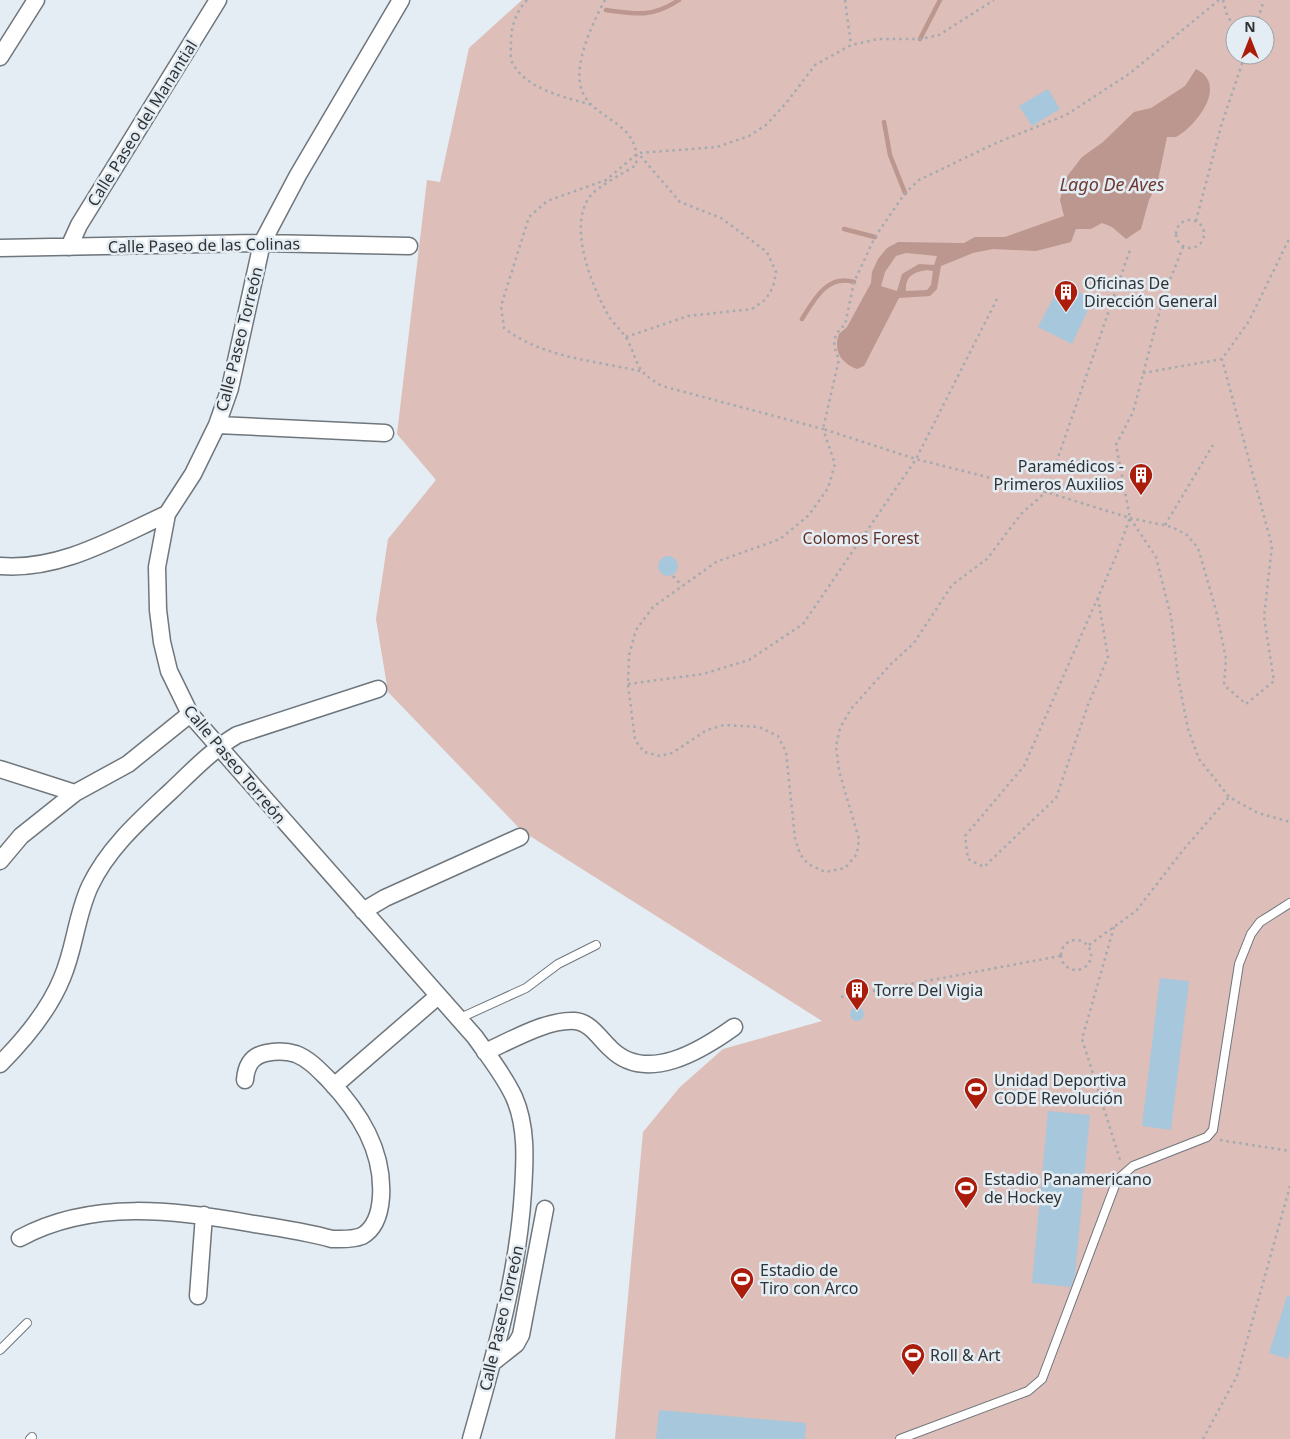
<svg xmlns="http://www.w3.org/2000/svg" width="1290" height="1439" viewBox="0 0 1290 1439" font-family="'Noto Sans',sans-serif">
  <style>
    .green { fill: #ddbeb8; fill-rule: evenodd }
    .water { fill: #bc9790; fill-rule: evenodd }
    .lines { fill: none; stroke-linecap: round; stroke-linejoin: round }
    .stream { stroke: #bc9790; stroke-width: 4.5 }
    .building { fill: #a7c7dc }
    .lane-casing { stroke: #6f767c; stroke-width: 10 }
    .street-casing { stroke: #6f767c; stroke-width: 19 }
    .path { stroke: #a4abb0; stroke-width: 2.5; stroke-dasharray: 2.5 4; stroke-linecap: butt }
    .lane { stroke: #fff; stroke-width: 8 }
    .street { stroke: #fff; stroke-width: 16 }
    .labels { text-anchor: middle; dominant-baseline: central; stroke-width: 5; stroke-linejoin: round; paint-order: stroke }
    .street-label { font-size: 16px; fill: #303335; stroke: #e4edf3 }
    .poi-label { font-size: 16px; fill: #303335; stroke: #e4edf3; text-anchor: start }
    .park-label { font-size: 16px; fill: #643128; stroke: #e4edf3 }
    .water-label { font-size: 18px; font-style: italic; fill: #6f3a31; stroke: #e4edf3 }
  </style>
  <rect width="100%" height="100%" fill="#e4edf3"/>
  <!-- green -->
  <path class="green" d="M522 0H1290V1439H615L643 1132 680 1087 723 1049 822 1021 522 831 388 692 376 619 388 539 436 480 397 434 427 180 440 182 469 48ZM1235 25H1265V55H1235Z"/>
  <!-- water -->
  <path class="water" d="M1196 69C1229 85 1196 126 1176 137H1167L1157 185 1149 200 1141 229 1126 239 1112 227 1102 223 1091 229H1076L1071 242 1036 251 993 249 973 253 941 266 937 289 930 296 899 298 864 366 857 369C841 363 833 351 839 334L847 327 871 283 872 272 878 259 887 248 898 242 964 243 975 237H1005L1064 216 1060 200 1065 179 1082 157 1103 142 1134 112 1151 108 1185 86ZM906 253 937 256 934 265 919 264 902 274 897 291 881 286 885 272 896 256ZM927 270 933 271 931 285 927 290 906 291C905 276 914 272 927 270Z"/>
  <g class="lines">
    <!-- stream -->
    <path class="stream" d="M606 10C636 14 652 18 679 0
      M920 39 940 0
      M884 122 890 155 905 193
      M844 229 875 237
      M802 319C814 300 827 274 854 282"/>
  </g>
  <!-- building -->
  <path class="building" d="M1048 89 1060 109 1032 126 1019 106Z
    M1061 283 1093 299 1072 344 1038 327Z
    M658 566a10 10 0 1 1 20 0a10 10 0 1 1-20 0Z
    M1160 978 1189 981 1171 1130 1142 1126Z
    M850 1014a7 7 0 1 1 14 0a7 7 0 1 1-14 0Z
    M1048 1111 1090 1115 1075 1275 1071 1287 1032 1283Z
    M1287 1296H1290V1351L1288 1359 1269 1353Z
    M659 1410 806 1423 805 1439H656Z"/>
  <g class="lines">
    <!-- lane casing -->
    <g class="lane-casing">
      <path id="lane" d="M458 1019 526 988 558 964 596 945
        M0 1350 27 1323
        M30 1439 32 1437
        M900 1439 1028 1391 1042 1379 1117 1180 1133 1166 1207 1137 1213 1130 1239 964 1251 934 1260 922 1290 903"/>
    </g>
    <!-- street casing -->
    <g class="street-casing">
      <path id="street" d="M401 0 298 175 262 243 230 388 217 425 193 474 167 514 157 567 158 610 162 642 169 671 190 714 475 1037C489 1057 504 1075 514 1097 527 1126 525 1160 523 1191 518 1276 494 1357 471 1439
        M0 57 36 0
        M69 247 79 225 218 0
        M0 248 262 243 409 246
        M217 425 385 433
        M0 566C60 571 114 538 167 514
        M0 769 75 793
        M0 861 21 836 75 793 128 764 190 714
        M363 911 385 898 520 837
        M485 1052C510 1041 547 1019 575 1021 590 1022 600 1039 610 1048 646 1085 702 1050 734 1027
        M0 1064C24 1040 49 1010 62 978 75 948 76 916 90 886 108 848 140 820 171 791 192 771 212 750 237 735L378 689
        M334 1086 438 996
        M20 1238C92 1199 176 1210 254 1224 280 1228 306 1232 332 1239 342 1239 352 1240 362 1236 376 1228 380 1212 381 1197 384 1150 359 1112 329 1080 319 1070 309 1059 296 1054 287 1051 275 1051 266 1053 251 1056 246 1067 245 1080
        M198 1296 204 1215
        M492 1363 516 1344 521 1335 545 1209"/>
    </g>
    <!-- path -->
    <path class="path" d="M527 0C516 12 511 26 511 42 511 48 510 57 512 62 526 90 565 97 592 105
      M605 0C593 22 572 66 582 91 594 121 642 122 636 165 624 173 600 185 591 195 566 225 593 290 610 318 615 325 622 331 627 339 640 365 634 370 662 386L823 429 835 464 828 488 809 515 780 539 716 562 653 607 636 630 629 655 628 684 635 740 644 752 660 756 672 753 707 730 724 725 759 727 778 736 786 752 795 838 800 854 808 864 825 872 845 868 857 854 859 839 839 771 836 746 840 728 851 709 890 665 914 643 952 585 987 559 1021 514 1046 492 1130 250
      M845 0 851 45
      M1219 0 1129 74 1066 115 996 143 919 180 905 193 875 237 854 282 845 325C832 335 832 345 839 359L823 429 916 459 1046 492 1130 518 1156 557 1171 617 1178 677 1188 729 1199 759 1229 797 1258 813 1290 822
      M1223 0 1227 15 1235 28
      M1256 25 1264 0
      M1176 234a14 14 0 1 1 28 0a14 14 0 1 1-28 0Z
      M1196 221 1221 126 1245 55
      M626 337 688 316 752 309 766 299 773 287 776 272 767 252 721 218 680 202 638 153
      M640 371C595 361 541 357 504 328L501 306 529 217 547 201 606 180 638 153 717 147 749 136 766 125 787 102 815 65 851 45 878 39H920L939 35 994 0
      M1143 373 1222 359 1249 321 1290 237
      M1130 518 1172 527 1187 535 1198 548 1216 610 1226 659 1224 685 1246 704 1274 681 1264 617 1272 546 1222 359
      M1165 525 1213 445
      M673 576 682 586
      M1098 598 1108 657 1088 705 1056 798 984 867 968 859 965 836 1024 766 1116 556 1130 518 1116 445 1133 412 1164 295 1183 247
      M628 684 703 674 749 660 803 624 916 459 998 297
      M1114 927 1082 1039 1121 1163
      M1061 955a15 15 0 1 1 30 0a15 15 0 1 1-30 0Z
      M1089 945 1136 911 1184 849 1229 797
      M841 997 1060 956
      M1220 1140 1290 1151
      M1203 1439 1237 1376 1290 1186"/>
    <!-- lane -->
    <use href="#lane" class="lane"/>
    <!-- street -->
    <use href="#street" class="street"/>
  </g>
  <!-- icons -->
  <defs>
    <g id="building-pin" transform="scale(1.25)"><path d="M0 17L-7.5 6A9.5 9.5 0 1 1 7.5 6Z" fill="#ab1c0a" stroke="#e4edf3"/><path d="M-4-6H4V6H1V3H-1V6H-4ZM-2.5-4.3h1.7v1.8h-1.7ZM.8-4.3h1.7v1.8H.8ZM-2.5-1h1.7V.8h-1.7ZM.8-1h1.7V.8H.8Z" fill="#fff"/></g>
    <g id="stadium-pin" transform="scale(1.25)"><path d="M0 17L-7.5 6A9.5 9.5 0 1 1 7.5 6Z" fill="#ab1c0a" stroke="#e4edf3"/><path d="M0-5a6.5 5 0 1 0 0 10a6.5 5 0 1 0 0-10ZM-3.5-1.8h7v3.6h-7Z" fill="#fff"/></g>
  </defs>
  <g fill-rule="evenodd">
    <use href="#building-pin" x="1066" y="292"/>
    <use href="#building-pin" x="1141" y="475"/>
    <use href="#building-pin" x="857" y="990"/>
    <use href="#stadium-pin" x="976" y="1089"/>
    <use href="#stadium-pin" x="966" y="1188"/>
    <use href="#stadium-pin" x="742" y="1279"/>
    <use href="#stadium-pin" x="913" y="1355"/>
  </g>
  <g class="labels">
    <!-- street labels -->
    <g class="street-label">
      <text transform="translate(142 123) rotate(-58)">Calle Paseo del Manantial</text>
      <text transform="translate(204 245) rotate(-1)">Calle Paseo de las Colinas</text>
      <text transform="translate(239 339) rotate(-76)">Calle Paseo Torreón</text>
      <text transform="translate(235 764) rotate(50)">Calle Paseo Torreón</text>
      <text transform="translate(501 1318) rotate(-77)">Calle Paseo Torreón</text>
    </g>
    <!-- poi labels -->
    <g class="poi-label">
      <text x="1084" y="283">Oficinas De<tspan x="1084" dy="18">Dirección General</tspan></text>
      <text x="1124" y="466" text-anchor="end">Paramédicos -<tspan x="1124" dy="18">Primeros Auxilios</tspan></text>
      <text x="874" y="990">Torre Del Vigia</text>
      <text x="994" y="1080">Unidad Deportiva<tspan x="994" dy="18">CODE Revolución</tspan></text>
      <text x="984" y="1179">Estadio Panamericano<tspan x="984" dy="18">de Hockey</tspan></text>
      <text x="760" y="1270">Estadio de<tspan x="760" dy="18">Tiro con Arco</tspan></text>
      <text x="930" y="1355">Roll &amp; Art</text>
    </g>
    <!-- park labels -->
    <g class="park-label">
      <text x="861" y="538">Colomos Forest</text>
    </g>
    <!-- water labels -->
    <g class="water-label">
      <text x="1112" y="184">Lago De Aves</text>
    </g>
  </g>
  <!-- north arrow -->
  <g transform="translate(1250 40)"><circle r="24" fill="#e4edf3" stroke="#9ca3a7"/>
  <path d="M0-4L9 19L0 12L-9 19Z" fill="#ab1c0a"/>
  <text y="-8" font-size="14" font-weight="bold" text-anchor="middle" fill="#303335">N</text>
  </g>
</svg>
